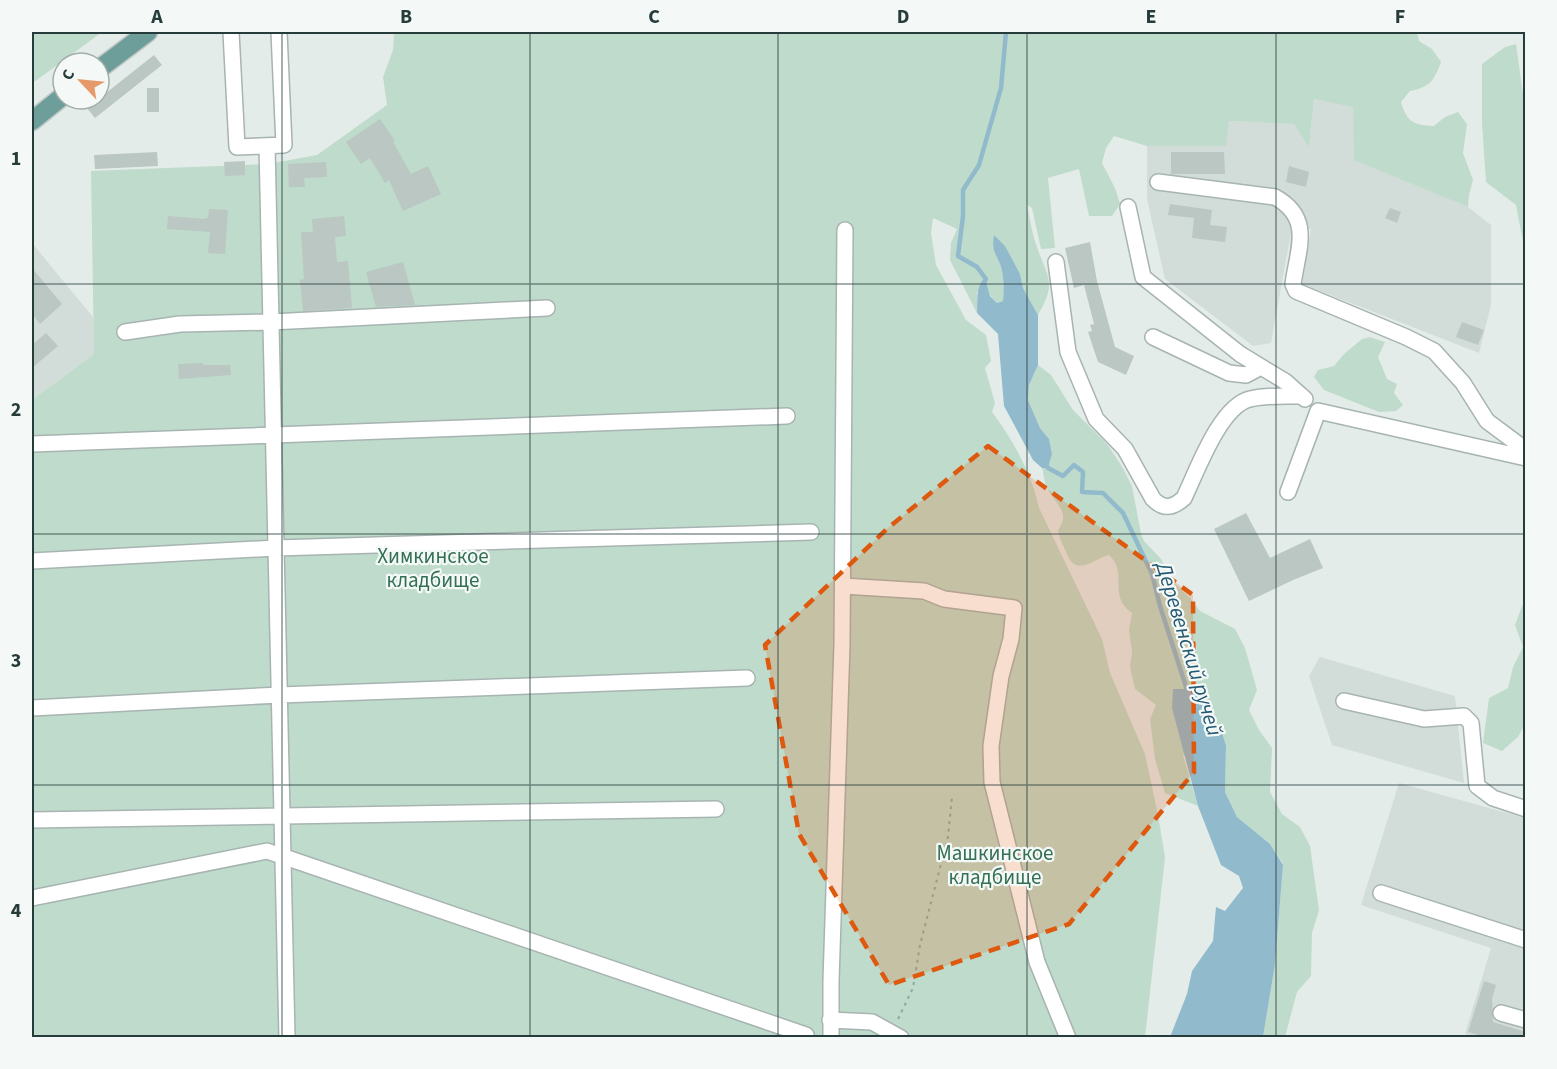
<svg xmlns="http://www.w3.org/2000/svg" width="1557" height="1069" viewBox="0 0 1557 1069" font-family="'Source Sans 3',sans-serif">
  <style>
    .built { fill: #d2dcd9 }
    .green { fill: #bfdbcb }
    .water { fill: #91bacc }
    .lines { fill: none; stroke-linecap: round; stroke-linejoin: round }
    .stream { stroke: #91bacc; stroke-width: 4.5 }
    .building { fill: #bac7c3 }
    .minor-casing { stroke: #a7b4b2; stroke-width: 18 }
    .major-casing { stroke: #c2c8c8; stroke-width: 21 }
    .path { stroke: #87ada7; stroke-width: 2; stroke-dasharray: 3 4.5; stroke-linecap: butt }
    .minor { stroke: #fff; stroke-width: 15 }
    .major { stroke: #6d9e99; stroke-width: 18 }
    .marked { fill: #de580e; fill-opacity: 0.2; stroke: #de580e; stroke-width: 4.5; stroke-dasharray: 12 8; stroke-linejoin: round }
    .grid { fill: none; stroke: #253c3a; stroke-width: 1.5; stroke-opacity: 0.55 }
    .labels { text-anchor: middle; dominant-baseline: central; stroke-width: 4.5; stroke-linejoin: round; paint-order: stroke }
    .park-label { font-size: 21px; fill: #337054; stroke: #f4f9f7 }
    .water-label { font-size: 22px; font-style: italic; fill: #245a73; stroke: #f4f9f7 }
    .neatline { fill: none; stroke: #253c3a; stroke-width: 2 }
    .grid-label { font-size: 20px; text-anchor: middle; font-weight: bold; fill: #253c3a }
  </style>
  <rect width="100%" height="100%" fill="#e4ecea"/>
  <!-- built -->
  <path class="built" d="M1314 99 1353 106 1355 160 1468 207 1491 225V305L1479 353 1302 284 1311 229 1292 227 1271 343 1253 346 1165 279 1147 199V146H1225L1228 121 1294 124 1309 146Z
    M32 243 93 317 94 354 32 400Z
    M1320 657 1455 696 1464 783 1332 745 1309 676Z
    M1399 783 1525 818V1037H1477L1465 1034 1491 948 1361 905Z"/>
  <!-- green -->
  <path class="green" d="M32 32H102L37 80 32 82Z
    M394 32H1417L1419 41 1432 49 1441 62C1434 81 1430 87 1410 91L1401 102C1407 122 1413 125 1434 126L1445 117 1458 112 1467 124 1463 153 1473 180 1469 195 1468 207 1354 160 1353 107 1314 99 1309 147 1294 124 1229 121 1226 146H1147L1114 136 1106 148 1102 163 1115 188 1120 204 1112 216H1089L1079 169 1048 178 1055 248 1041 249 1032 208 1027 205C1030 219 1032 234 1037 247 1048 279 1057 282 1038 315L1023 288 1020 274 994 235C991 251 997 253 1001 267 1004 279 1004 290 1003 301L997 303C990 296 987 291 987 282L977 292V313L950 260 951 243 957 229 933 218 931 233 936 265 966 320 986 335 991 361 985 368 995 403 992 412C1013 440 1032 474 1039 508L1102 639 1110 673 1145 754 1158 815 1165 857 1145 1037H32V400L94 354 91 171 268 164 317 155 387 105 383 77 393 50Z
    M1516 44 1526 116 1525 253 1516 205 1486 182 1482 123V64L1505 47Z
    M1370 337 1385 342 1378 357 1387 379 1397 384 1394 393 1403 405 1396 411 1379 412 1324 390 1314 377 1318 370 1334 366 1344 354 1362 339Z
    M1038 365 1051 375 1073 410 1107 444 1121 465 1132 486 1141 534 1144 541 1161 559 1172 581 1190 598 1200 611 1235 629 1245 648 1257 690 1249 710 1259 730 1272 748 1270 792 1282 814 1300 827 1310 846 1319 910 1312 933 1311 976 1297 992 1285 1037H1263L1275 964 1283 864 1270 844 1237 817 1225 792 1226 746 1183 755 1198 806 1165 793 1155 759 1150 719 1156 705 1135 689 1130 667 1132 651 1129 630 1132 613C1107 596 1129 573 1109 555 1091 560 1076 578 1066 552 1063 544 1059 539 1058 530 1072 512 1054 503 1047 488 1044 482 1044 474 1042 468H1048L1052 454 1049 439 1040 428 1028 400 1029 385Z
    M1525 603V724L1518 737 1502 751 1483 743 1489 698 1508 688 1513 667 1523 647 1515 625 1522 606Z"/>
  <!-- water -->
  <path class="water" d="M994 235 1005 246 1020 274 1023 288 1038 315V365L1029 385 1028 400 1040 428 1049 439 1052 454 1048 468H1042L1033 460 1004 406 998 334 977 313C978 300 975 288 985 278L990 296 997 303 1003 301C1004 289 1004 278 1001 267 996 252 991 252 994 235Z
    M1173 689H1187L1195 694 1222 733 1226 746 1225 792 1237 817 1270 844 1283 865 1275 964 1263 1037H1170L1187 994 1192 971 1213 941 1216 907 1225 911 1243 888 1239 876 1221 865 1198 806 1172 708Z"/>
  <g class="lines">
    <!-- stream -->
    <path class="stream" d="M983 284 986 279 977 267 958 256 963 216V190L979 165 1001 88 1006 32
      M1045 464 1048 468 1063 476 1074 465 1083 472 1082 492 1103 493 1123 513 1152 574 1160 606 1188 693"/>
  </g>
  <!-- building -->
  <path class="building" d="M154 55 162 65 95 118 87 108Z
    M147 88H159V112H147Z
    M380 119 395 141 393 142 411 174 428 166 441 194 403 211 389 180 385 183 370 158 361 164 346 142Z
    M157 152 158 166 95 169 94 155Z
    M1171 152H1224L1225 174H1171Z
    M245 161V175L225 176 224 162Z
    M326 162 327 177 304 178 305 187H289L288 164Z
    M1289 166 1309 172 1306 187 1286 182Z
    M1170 204 1212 210 1210 225 1227 227 1225 242 1192 238 1194 218 1168 215Z
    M1390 208 1401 212 1397 223 1385 218Z
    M209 209 228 210 225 254 208 253 210 232 167 229 168 216 205 219V218H208Z
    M344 216 346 236 335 237 337 262 348 261 352 308 303 311 300 280 304 279 301 232H313L312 219Z
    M1090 242 1097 281 1115 347 1134 356 1126 375 1098 362 1088 332 1092 331 1090 325 1094 324 1084 285 1074 288 1065 248Z
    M403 262 415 305 376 307 366 272Z
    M32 268 62 304 40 324 32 314Z
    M1462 322 1484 330 1478 345 1456 337Z
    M46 333 58 346 32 368V345Z
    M203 363V365H230L231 375 179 379 178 364Z
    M1246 513 1270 558 1310 539 1323 568 1293 580 1249 601 1214 529Z
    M1484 981 1496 985 1492 999 1493 1022 1526 1032V1038H1488L1468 1032Z"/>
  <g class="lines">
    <!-- minor casing -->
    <g class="minor-casing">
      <path id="minor" d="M231 32 237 147 284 145 279 32
        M267 146 287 1038
        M1158 182 1275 197C1313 218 1298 248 1293 284L1296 291 1406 337 1434 351 1463 383 1487 421 1526 450
        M1128 207 1143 277 1240 354 1286 382 1305 399
        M1056 262 1068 352 1096 419 1125 449 1153 499C1164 510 1173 508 1184 498 1197 471 1220 406 1250 399 1267 395 1285 396 1302 396
        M125 332 180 324 271 322 547 308
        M1153 337 1229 373 1246 375 1261 367
        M32 444 787 416
        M1288 492 1318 411 1526 458
        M32 561 276 548 811 532
        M843 586 924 591 944 599 1014 608 1011 639 1001 676 991 746 992 782 1037 962 1068 1038
        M1344 701 1424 719 1464 716 1471 723 1477 786 1493 798 1526 809
        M32 708 280 695 747 678
        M32 820 716 809
        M1381 893 1526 940
        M32 898 267 851 806 1035
        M1501 1013 1526 1020
        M830 1020 872 1022 901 1038
        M831 1038V981L842 644 845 230"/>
    </g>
    <!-- major casing -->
    <g class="major-casing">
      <path id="major" d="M99 69 148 32
        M32 121 63 96"/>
    </g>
    <!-- path -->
    <path class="path" d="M898 1019 913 988 920 945 948 837 952 797"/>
    <!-- minor -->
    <use href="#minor" class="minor"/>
    <!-- major -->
    <use href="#major" class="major"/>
  </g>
  <!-- marked area -->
  <path class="marked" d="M988 446 1193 595 1194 772 1069 924 889 985 799 834 765 645 888 528Z"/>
  <!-- grid -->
  <path class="grid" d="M282 32V1038M530 32V1038M778 32V1038M1027 32V1038M1276 32V1038M32 284H1526M32 534H1526M32 785H1526"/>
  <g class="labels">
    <!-- park labels -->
    <g class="park-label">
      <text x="433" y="556">Химкинское<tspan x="433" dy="24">кладбище</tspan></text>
      <text x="995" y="853">Машкинское<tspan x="995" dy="24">кладбище</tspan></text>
    </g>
    <!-- water labels -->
    <g class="water-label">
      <text transform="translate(1189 649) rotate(73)">Деревенский ручей</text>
    </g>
  </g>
  <!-- border -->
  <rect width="1557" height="1069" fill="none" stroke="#f4f9f7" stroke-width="66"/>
  <!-- north arrow -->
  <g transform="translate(81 81) rotate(296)"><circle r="28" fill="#f4f9f7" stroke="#a1adab" stroke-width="1.5"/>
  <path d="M0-4.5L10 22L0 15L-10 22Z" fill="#e69a69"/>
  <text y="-9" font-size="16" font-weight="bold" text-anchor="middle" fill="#253c3a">С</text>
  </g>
  <rect x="33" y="33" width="1491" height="1003" class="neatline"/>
  <g class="grid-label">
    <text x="157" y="23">A</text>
    <text x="406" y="23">B</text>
    <text x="654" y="23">C</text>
    <text x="903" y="23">D</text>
    <text x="1151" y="23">E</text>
    <text x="1400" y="23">F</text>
    <text x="16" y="165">1</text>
    <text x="16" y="416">2</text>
    <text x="16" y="667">3</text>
    <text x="16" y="917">4</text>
  </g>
</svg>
